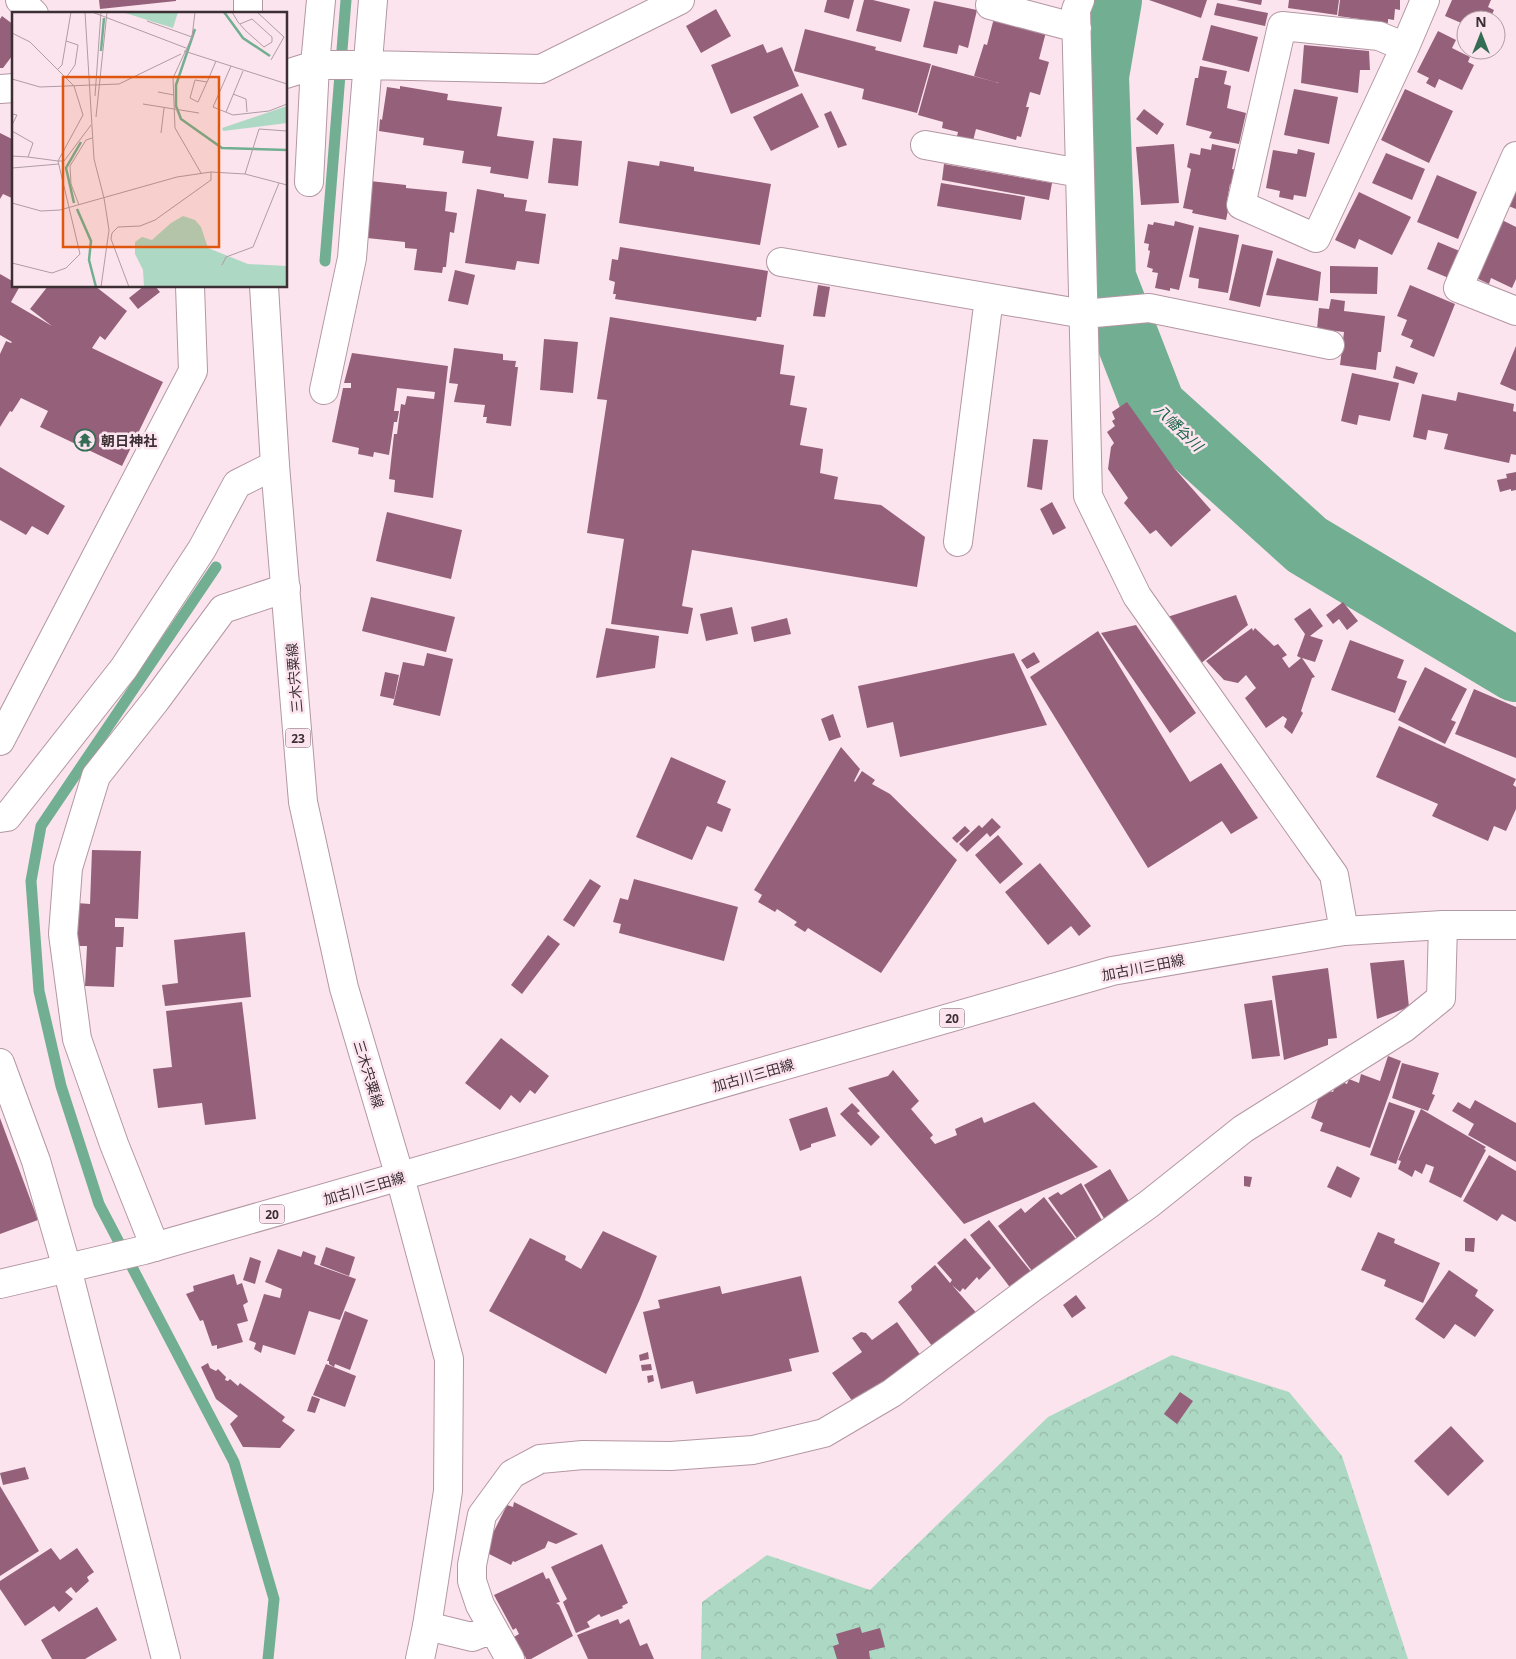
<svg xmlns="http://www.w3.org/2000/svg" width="1516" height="1659" viewBox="0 0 1516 1659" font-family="'Open Sans','Noto Sans JP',sans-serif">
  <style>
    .forest { fill: url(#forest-crowns) }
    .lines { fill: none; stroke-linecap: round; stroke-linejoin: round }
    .stream { stroke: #72af92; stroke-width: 11 }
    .river { stroke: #72af92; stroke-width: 64 }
    .building { fill: #95617a }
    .street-casing { stroke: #b397a3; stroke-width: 30 }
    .secondary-casing { stroke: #b397a3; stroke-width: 30 }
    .primary-casing { stroke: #b397a3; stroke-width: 30 }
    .street { stroke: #fff; stroke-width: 28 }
    .secondary { stroke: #fff; stroke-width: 28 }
    .primary { stroke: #fff; stroke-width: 28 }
    .labels { text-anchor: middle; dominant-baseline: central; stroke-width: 5; stroke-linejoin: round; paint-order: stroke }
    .shield { fill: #fce4ee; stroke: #75656c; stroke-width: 1 }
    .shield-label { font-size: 12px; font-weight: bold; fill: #3b2f34 }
    .poi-label { font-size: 14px; font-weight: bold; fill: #3b2f34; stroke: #fce4ee; text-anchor: start }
    .street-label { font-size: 14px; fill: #3b2f34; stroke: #fce4ee }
    .water-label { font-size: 15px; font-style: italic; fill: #1a6448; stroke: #fce4ee }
    .inset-river { fill: none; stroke: #72af92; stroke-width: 2.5 }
    .inset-road { fill: none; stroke: #af9ca4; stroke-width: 1 }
    .view { fill: #df570e; fill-opacity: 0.15; stroke: #df570e; stroke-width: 2.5 }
    .inset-edge { fill: none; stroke: #3b2f34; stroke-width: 2.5 }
  </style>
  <defs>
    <pattern id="forest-crowns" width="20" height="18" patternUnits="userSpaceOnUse" patternTransform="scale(1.25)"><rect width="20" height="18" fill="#add8c3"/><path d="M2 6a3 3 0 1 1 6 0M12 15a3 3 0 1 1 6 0" fill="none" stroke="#96baa8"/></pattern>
  </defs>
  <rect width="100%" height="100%" fill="#fce4ee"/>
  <!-- forest -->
  <path class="forest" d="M1172 1355 1289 1392 1342 1456 1408 1659H701L702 1602 767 1555 870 1590 1048 1417Z"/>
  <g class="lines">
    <!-- stream -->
    <path class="stream" d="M325 261 346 0
      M216 567 41 826 31 881 39 991 61 1086 99 1204 234 1462 274 1599 268 1659"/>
    <!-- river -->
    <path class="river" d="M1110 0 1097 76 1104 278 1154 407 1307 545 1516 670"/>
  </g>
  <!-- building -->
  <path class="building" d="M99 0H176V1L100 9Z
    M827 0H854L849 19 824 12Z
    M864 0H873L910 9 901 42 856 31Z
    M1149 0H1207L1201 18Z
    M1236 0H1262L1261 5Z
    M1289 0H1339L1337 15 1288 8Z
    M1340 0H1400V10L1395 9 1394 20 1388 19V23L1338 16Z
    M1452 0H1491L1488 7 1494 10 1490 19 1486 18 1484 20H1466V25L1445 16Z
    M934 1 977 10 968 48 959 45 957 54 923 47Z
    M1217 3 1268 13 1265 26 1214 15Z
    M716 9 731 36 701 53 686 26Z
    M2 16 14 25V57L12 56 3 68H0V19Z
    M994 18 1046 32 1039 59 1049 62 1040 95 1030 92 1026 107H1029L1021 137 1017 136 1016 140 976 129 973 141 957 136 958 132 942 128 943 122 918 115 932 65 999 83 974 76 984 44 987 45Z
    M1211 25 1258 37 1249 72 1202 60Z
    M805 29 876 47 875 50 931 64 917 113 862 99 864 89 794 71Z
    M1438 31 1456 40 1452 48 1470 57 1468 62 1474 65 1462 90 1439 79 1435 88 1426 83 1429 78 1417 72Z
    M763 44 767 53 782 47 799 86 731 114 711 65Z
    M1304 45 1369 51 1370 70H1360L1358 93 1301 83Z
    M1200 66 1227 71 1224 84 1231 86 1227 108 1246 113 1239 144 1209 138 1212 132 1186 125 1195 78H1198Z
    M400 86 448 94 447 100 502 107 497 136 534 141 528 179 490 173 491 167 462 163 464 151 423 145 424 138 379 131 380 119 382 120 387 87 400 89Z
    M1294 89 1338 97 1329 144 1284 135Z
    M1405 89 1453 111 1429 163 1381 140Z
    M802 93 819 127 771 151 753 117Z
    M1144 109 1164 124 1157 135 1136 119Z
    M831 111 847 145 838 148 824 114Z
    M0 133 14 140V199L3 194 0 199Z
    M553 138 582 141 578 186 548 183Z
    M1174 144 1179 203 1141 205 1136 147Z
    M1212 144 1236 149 1232 169 1237 170 1234 185 1230 184 1227 201H1230L1226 220 1192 213 1193 210 1183 208 1191 169 1187 167 1190 153 1200 155 1201 148 1211 150Z
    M1298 149 1315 153 1306 197 1294 195 1293 200 1279 197 1280 191 1266 188 1273 150 1297 154Z
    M1386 153 1425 169 1412 200 1372 183Z
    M628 161 659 166 660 161 694 167V171L771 184 760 245 619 223Z
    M944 164 1052 183 1049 200 942 180Z
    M1437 175 1477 192 1458 239 1417 222Z
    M370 181 406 185V188L447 192 445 211 457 213 454 233 450 232 446 267H443L442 273 414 270 417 249 405 248V242L367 238 371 201 368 200Z
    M941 183 1025 197 1021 220 937 206Z
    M1516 183V209L1501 203Z
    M477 189 504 194V197L527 200 525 211 546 214 539 264 517 261 515 270 465 263Z
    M1359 192 1411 217 1392 255 1359 239 1355 249 1335 240Z
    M1500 219 1516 227V279L1512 288 1491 278 1489 284 1472 276Z
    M1175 221 1194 226 1179 290 1170 288V291L1155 288 1158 273 1152 272 1153 269 1147 267 1150 251 1148 250 1149 244 1144 243 1148 224 1153 225 1154 222 1174 226Z
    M1199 227 1239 235 1228 293 1198 288 1199 279 1189 277Z
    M1438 242 1462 252 1451 279 1427 269Z
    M1242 244 1273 251 1260 307 1229 300Z
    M620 247 768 271 761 317H757L756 321 615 299 616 294H613L615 282 609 280 612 259 618 260Z
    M1277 258 1321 272 1318 301 1266 295Z
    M1330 266 1378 267 1377 294 1330 293Z
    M455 270 475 275 468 305 448 301Z
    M0 274 14 282V286H20L11 302 52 326 30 309 48 286H95L127 311 105 340 100 336 92 348 163 382 122 466 40 427 48 411 21 398 12 412 10 411 0 427V354L6 341 11 343 12 342 0 335Z
    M818 285 830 287 825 317 813 316Z
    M1410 285 1455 304 1434 357 1410 347 1413 340 1401 335 1407 320 1397 316Z
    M144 286H155L160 292 138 309 129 298Z
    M1331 299 1345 301 1344 311 1385 316 1381 352H1378L1376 370 1340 365 1344 332 1317 329 1319 308 1329 309Z
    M610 317 784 345 780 374 795 376 790 405 807 408 800 445 823 449 820 473 838 477 834 499 881 505 925 537 917 587 692 550 682 606 693 608 688 634 611 624 624 539 587 533 607 400 597 399Z
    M544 339 578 342 573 393 540 390Z
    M1516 346V391L1500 384Z
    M454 348 503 354V360L516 361 515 367H518L511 426 486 423 487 417H483L485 405 454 402 458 384 449 383Z
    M352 353 448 366 433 498 394 492 395 480 389 479 394 434H397L401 404 405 405 407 396 434 399 435 392 397 388 394 411H399L397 422H394L389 455 374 452 373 457 358 454 359 448 332 442 343 388H351V383H344Z
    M1396 366 1418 373 1414 384 1393 378Z
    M1352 373 1399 383 1390 421 1359 415 1357 425 1341 421Z
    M1458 392 1514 404 1513 411 1516 412V455L1511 454 1509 463 1444 449 1448 434 1428 430 1426 440 1413 437 1422 394 1456 401Z
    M1127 402 1174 468 1211 510 1171 547 1156 530 1150 534 1124 503 1128 498 1108 469 1111 447 1114 443 1107 432 1115 426 1112 421 1115 419 1112 412Z
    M1033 439 1048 440 1042 490 1027 487Z
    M0 467 65 506 48 535 32 526 26 535 0 520Z
    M1516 472V490L1511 491V489L1500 492 1497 480 1507 478 1506 474Z
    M1052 502 1066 528 1053 535 1040 509Z
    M387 512 462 530 451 579 376 561Z
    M1236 595 1248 625 1194 669 1161 619Z
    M371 597 455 617 446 652 362 631Z
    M1343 602 1358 621 1347 630 1339 619 1333 624 1326 615Z
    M732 607 738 634 706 641 700 614Z
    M1310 608 1323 626 1310 636 1323 640 1315 662 1302 658 1315 677 1312 678 1301 711 1303 713 1292 734 1284 727 1287 719 1283 716 1266 728 1245 698 1256 688 1246 675 1238 683 1224 680 1206 661 1252 628 1253 631 1255 628 1274 646 1278 644 1287 655 1282 658 1289 668 1301 658 1297 656 1305 634 1294 619Z
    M787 618 791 634 754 642 751 627Z
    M1136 625 1196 713 1170 733 1101 633Z
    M606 628 659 636 655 668 596 678Z
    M1098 631 1190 782 1221 763 1258 818 1231 834 1222 821 1148 868 1030 677Z
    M1350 640 1404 660 1397 678 1407 681 1395 713 1331 690Z
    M1034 652 1040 662 1027 669 1021 660Z
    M427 653 453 659 440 716 393 705 403 662 424 666Z
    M1014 653 1047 725 900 757 893 722 867 728 858 686Z
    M1425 667 1467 689 1451 720 1456 722 1445 744 1398 720Z
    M385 672 399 675 394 699 380 696Z
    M1474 689 1516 707V758L1455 734Z
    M833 714 841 737 829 741 821 719Z
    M1399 726 1516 779 1513 785 1516 787V809L1506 831 1494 826 1488 841 1432 816 1438 804 1376 777Z
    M841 747 860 769 854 781 855 782 862 771 875 780 872 784 890 794 957 860 881 973 808 928 805 932 794 925 797 922 777 909 775 912 758 902 762 895 754 890Z
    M671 757 726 781 717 803 731 809 722 832 707 826 692 860 636 837Z
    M992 818 1001 827 990 837 987 833 967 852 959 844 979 825 982 828Z
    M965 826 970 831 957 843 952 838Z
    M998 835 1023 864 1000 884 975 855Z
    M92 850 141 851 138 919 115 918V927H124L123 947H116L114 987 85 986 87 946H76L77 903 90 904Z
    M1040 863 1091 926 1079 936 1071 926 1048 945 1005 892Z
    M590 879 601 886 574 927 563 920Z
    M634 879 738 907 724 961 619 933 621 924 613 922 620 898 628 900Z
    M245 932 251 997 165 1006 162 985 178 983 174 940Z
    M548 935 560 944 522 994 511 985Z
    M1404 960 1409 1007 1377 1019 1370 963Z
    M1328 968 1337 1038 1328 1039V1045L1284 1060 1272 976Z
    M1272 1000 1280 1056 1252 1059 1244 1004Z
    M242 1002 256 1119 205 1125 202 1103 158 1108 153 1069 172 1067 166 1011Z
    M501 1038 549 1076 535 1094 530 1090 520 1103 511 1095 500 1110 465 1083Z
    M1388 1056 1401 1061 1370 1148 1320 1131 1323 1123 1311 1118 1322 1089 1333 1092 1337 1080 1347 1084 1349 1079 1359 1083 1361 1074 1380 1081Z
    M1402 1063 1439 1073 1432 1094 1435 1095 1428 1111 1392 1098Z
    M893 1070 919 1101 911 1109 933 1135 930 1138 935 1144 957 1135 955 1129 982 1117 984 1123 1034 1102 1098 1167 964 1224 848 1088 888 1076Z
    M1475 1100 1516 1123V1162L1468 1135 1474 1124 1452 1111 1458 1102 1470 1109Z
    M1389 1102 1415 1111 1396 1164 1370 1155Z
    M852 1103 860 1111 857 1113 880 1137 871 1146 840 1114Z
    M827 1107 836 1136 811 1144V1147L800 1151 789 1119Z
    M1421 1109 1486 1147 1484 1149 1486 1150 1461 1198 1429 1182 1434 1167 1426 1164 1422 1174 1415 1170 1412 1177 1398 1169 1401 1161 1398 1160Z
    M0 1118 38 1220 0 1234Z
    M1489 1155 1516 1171V1222L1502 1214 1497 1221 1463 1201Z
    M1337 1166 1360 1178 1351 1198 1327 1187Z
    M1110 1169 1131 1205 1105 1220 1084 1185Z
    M1244 1176 1252 1177 1250 1187 1244 1186Z
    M1081 1183 1104 1224 1079 1241 1048 1198 1058 1192 1061 1195Z
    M1044 1197 1079 1243 1035 1275 998 1226 1021 1208 1025 1213Z
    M989 1220 1033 1274 1012 1290 970 1235Z
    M603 1231 657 1256 640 1299 606 1374 489 1311 530 1238 566 1256 565 1260 581 1269Z
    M1378 1232 1395 1239 1394 1243 1440 1263 1423 1303 1384 1286 1386 1280 1361 1270Z
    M965 1238 991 1268 979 1280 977 1277 965 1290 963 1288 960 1292 952 1285 980 1317 936 1351 898 1302 912 1290 911 1286 935 1265 950 1283 952 1280 937 1263Z
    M1465 1238H1475L1474 1252 1465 1251Z
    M326 1247 355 1257 349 1276 320 1265Z
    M278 1249 301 1257 303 1251 316 1256 314 1264 356 1279 340 1320 309 1311 295 1355 263 1345 261 1353 254 1349 256 1343 249 1340 264 1294 280 1298 282 1289 265 1282Z
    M250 1257 261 1261 255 1284 243 1280Z
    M1449 1270 1478 1290 1475 1296 1494 1310 1475 1337 1455 1324 1444 1339 1415 1319Z
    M234 1274 237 1285 242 1283 248 1302 243 1305 248 1321 237 1324 243 1342 217 1349V1345L212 1346 203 1320 200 1321 186 1294 194 1291 193 1286Z
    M801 1276 819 1352 789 1359 792 1371 696 1394 693 1381 661 1389 643 1312 660 1308 658 1300 720 1286 722 1294Z
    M1076 1295 1086 1308 1072 1318 1063 1305Z
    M345 1311 368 1320 350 1370 335 1364 334 1367 329 1364V1361H327Z
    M897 1322 921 1356 853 1402 832 1373 862 1352 852 1338 861 1332 866 1333 872 1340Z
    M648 1352 649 1359 640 1361 639 1355Z
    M208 1363 210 1368 216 1371 218 1369 226 1377 225 1380 228 1381 230 1379 238 1386 240 1383 285 1417 282 1421 295 1430 280 1448 243 1447 230 1424 238 1416 216 1399 201 1367Z
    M326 1364 356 1376 345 1407 313 1395Z
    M651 1364 652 1370 642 1371 641 1365Z
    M653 1375 654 1381 648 1383 647 1376Z
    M1180 1392 1193 1401 1177 1424 1164 1414Z
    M312 1396 320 1399 315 1413 307 1411Z
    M1451 1426 1484 1461 1448 1496 1414 1461Z
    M25 1467 29 1479 3 1485 0 1473Z
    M0 1486 39 1551 0 1576Z
    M514 1502 578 1534 556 1544 548 1541 545 1548 515 1562 513 1561 511 1565 487 1553 485 1549 507 1505 513 1507Z
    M602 1544 628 1603 622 1606 623 1608 601 1617 599 1614 587 1622 590 1627 576 1633 563 1602 567 1599 551 1567Z
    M51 1548 60 1560 77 1548 94 1572 87 1577 89 1581 76 1593 71 1587 65 1592 73 1599 59 1612 54 1606 25 1626 0 1589V1581Z
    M543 1572 546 1579 549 1578 560 1602 556 1603 559 1605 573 1636 531 1659H526L525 1656 522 1658 512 1638 519 1634 516 1628 513 1630 494 1595Z
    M97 1607 117 1640 85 1659H52L41 1640Z
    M618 1619 620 1624 629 1619 640 1646 647 1643 654 1659H588L577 1635Z
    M860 1627 862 1633 880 1628 885 1647 869 1651 870 1659H837L833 1646 839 1644 836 1634Z"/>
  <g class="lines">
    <!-- street casing -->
    <g class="street-casing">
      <path id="street" d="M20 0 34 14
        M1080 0 1076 10 1088 496 1137 596 1334 875 1344 931
        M990 5 1077 28
        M1405 47 1379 36 1282 26 1241 205 1316 238 1405 47 1425 0
        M286 74 315 65H367L541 69 680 0
        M0 89 14 88
        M925 145 1080 173
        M1516 156 1458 288 1516 311
        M309 182 315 65 321 0
        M781 262 1084 314 1149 308 1330 345
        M324 390 352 258 373 0
        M958 542 989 298
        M0 741 193 371 190 286
        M0 818 7 817 124 668 202 549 237 484 275 465
        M0 1063 36 1161 67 1268
        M155 1247 114 1144 77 1039 63 934 68 868 96 776 156 700 223 609 286 588
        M427 1626 472 1637 492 1629
        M510 1659 480 1605 472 1581V1565L482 1515 512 1474 540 1459 583 1455 671 1456 753 1450 824 1433 892 1393 1033 1287 1149 1204 1243 1129 1404 1028 1441 998 1443 925"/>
    </g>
    <!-- secondary casing -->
    <g class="secondary-casing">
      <path id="secondary" d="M400 1177 449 1359 448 1491 427 1626 420 1659
        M67 1268 166 1659"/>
    </g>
    <!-- primary casing -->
    <g class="primary-casing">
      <path id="primary" d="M248 0V14
        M264 286 275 465 303 802 344 988 400 1177
        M0 1284 144 1250 1112 971 1344 931 1443 925H1516"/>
    </g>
    <!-- street -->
    <use href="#street" class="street"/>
    <!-- secondary -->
    <use href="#secondary" class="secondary"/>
    <!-- primary -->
    <use href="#primary" class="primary"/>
  </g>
  <!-- icons -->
  <defs>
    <g id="temple-ring" transform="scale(1.125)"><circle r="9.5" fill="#fce4ee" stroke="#346c54" stroke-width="1.5"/><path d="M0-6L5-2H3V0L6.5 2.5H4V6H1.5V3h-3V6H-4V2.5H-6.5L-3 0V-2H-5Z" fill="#346c54"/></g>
  </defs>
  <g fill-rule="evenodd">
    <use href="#temple-ring" x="85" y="440"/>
  </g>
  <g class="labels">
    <!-- shield labels -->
    <g class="shield">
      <rect x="285.5" y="728.5" width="25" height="19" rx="4"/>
      <rect x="939.5" y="1008.5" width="25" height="19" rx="4"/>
      <rect x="259.5" y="1204.5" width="25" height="19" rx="4"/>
    </g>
    <g class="shield-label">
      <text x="298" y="738">23</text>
      <text x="952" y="1018">20</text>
      <text x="272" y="1214">20</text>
    </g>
    <!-- poi labels -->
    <g class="poi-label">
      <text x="101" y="440">朝日神社</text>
    </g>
    <!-- street labels -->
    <g class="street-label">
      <text transform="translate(294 678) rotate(-95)">三木宍粟線</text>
      <text transform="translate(1143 967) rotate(-11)">加古川三田線</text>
      <text transform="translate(369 1074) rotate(73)">三木宍粟線</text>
      <text transform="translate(753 1075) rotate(-16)">加古川三田線</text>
      <text transform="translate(364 1188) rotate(-16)">加古川三田線</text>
    </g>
    <!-- water labels -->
    <g class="water-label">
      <text transform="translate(1179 427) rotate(44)">八幡谷川</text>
    </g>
  </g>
  <!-- overview -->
  <g transform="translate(12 12)">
    <rect width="275" height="275" fill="#fce4ee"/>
    <path d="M110 0H166L161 16ZM275 94V111L211 119 210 116Z" fill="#add8c3"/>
    <path d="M171 204 183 208 189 215 196 236 236 252 275 254V275H132L131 258 123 242V230L130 225 140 228 159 211Z" fill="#add8c3"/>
    <path class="inset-river" d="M212 0 231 26 258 44M183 17 164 73V94L169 107 210 136 275 138M89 39 92 6M62 191 54 156 69 130M65 197 79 229 77 248 84 275"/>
    <path class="inset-road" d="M73 0 82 147 92 186M80 0 174 36M183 0 180 25 161 66 163 116 189 161M220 0 226 10 234 19 252 35 260 30V25L240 7 228 12M245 0 272 25 259 48M135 9 180 25M0 21 18 30 62 74 71 103 46 149 68 242 54 256 40 261 0 251M172 39 275 72M219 54 201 95 221 103 257 99 275 92M45 58 50 53 59 0M54 66 63 53 66 33 54 29M0 67 28 75 107 72 169 42M195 70 183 68 178 86 186 90 195 70 196 68 204 49M146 80 162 83M221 82 234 87 235 100M83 84 89 0M131 92 187 101M214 100 231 59M0 102 5 103 0 113M84 105 95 0M0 119 21 131 16 145 46 149H52L79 113M149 121 152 96M0 144 16 145M0 156 47 152M233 162 247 117 275 119M0 191 29 199 48 198 165 165 199 160 233 162 275 173M67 193 59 172 58 154 74 128 80 126M210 253 214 245 241 235 267 171M89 275 97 218 92 186M117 275 99 227 100 221 106 215 128 214 143 208 199 168V160"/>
    <path class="view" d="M51 65H207V235H51Z"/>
    <rect width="275" height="275" class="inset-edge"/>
  </g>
  <!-- north arrow -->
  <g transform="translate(1481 35)"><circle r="24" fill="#fce4ee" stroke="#af9ca4"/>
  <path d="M0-4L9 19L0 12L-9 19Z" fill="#346c54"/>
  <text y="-8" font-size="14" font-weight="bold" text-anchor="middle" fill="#3b2f34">N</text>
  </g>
</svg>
